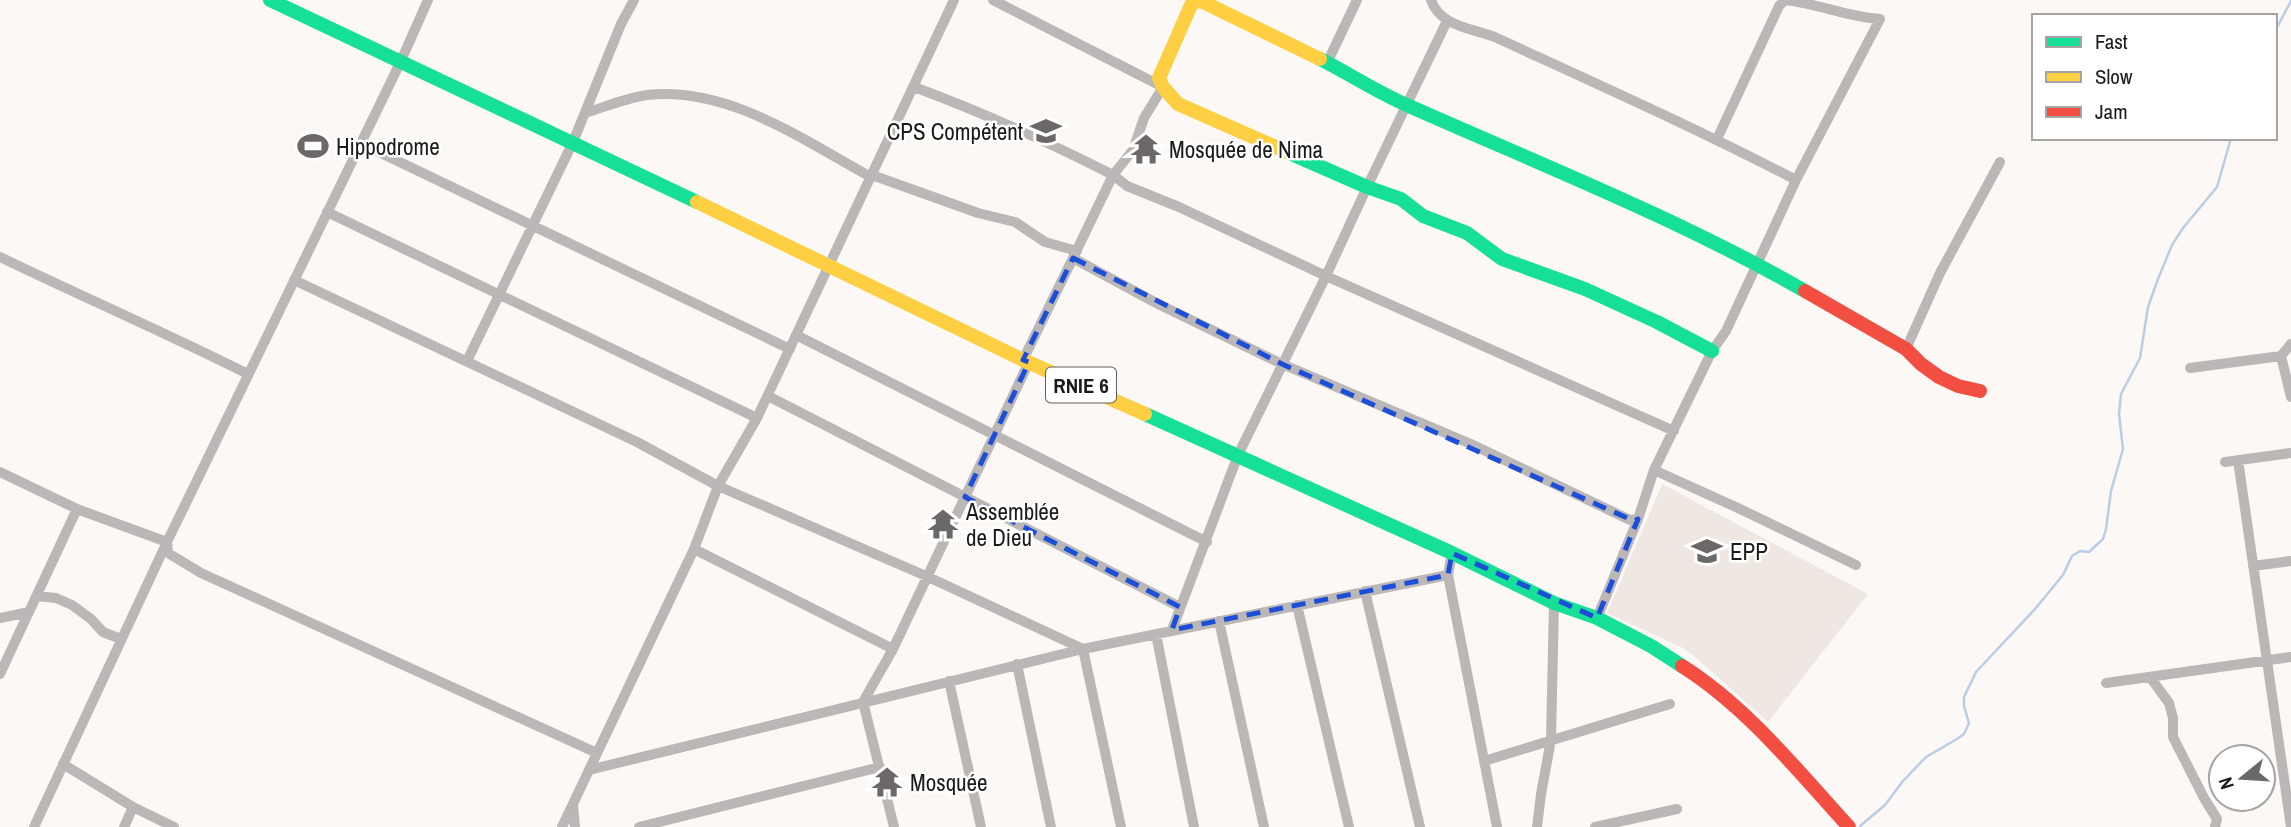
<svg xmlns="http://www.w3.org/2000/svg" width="2291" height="827" viewBox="0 0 2291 827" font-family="'Archivo Narrow',sans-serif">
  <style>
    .built { fill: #efe7e2 }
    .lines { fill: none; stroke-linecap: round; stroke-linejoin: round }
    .stream { stroke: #bbcde6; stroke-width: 2.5 }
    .street { stroke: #bab7b6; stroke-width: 10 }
    .fast { stroke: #16e098; stroke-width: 14 }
    .slow { stroke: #ffcf43; stroke-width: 14 }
    .jam { stroke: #f24e42; stroke-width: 14 }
    .marked { fill: none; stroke: #1d4ed8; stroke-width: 5; stroke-dasharray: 14 9; stroke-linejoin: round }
    .labels { text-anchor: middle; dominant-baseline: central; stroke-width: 5; stroke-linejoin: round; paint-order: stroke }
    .shield { fill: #fff; stroke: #615f5f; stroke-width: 2 }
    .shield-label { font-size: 21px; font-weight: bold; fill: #1d1b1a }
    .poi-label { font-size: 23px; fill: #1d1b1a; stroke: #fff; text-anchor: start }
  </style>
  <rect width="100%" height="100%" fill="#fbf8f6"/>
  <!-- built -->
  <path class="built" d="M1662 484 1868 594 1768 722 1694 656 1683 648 1607 613Z"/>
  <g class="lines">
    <!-- stream -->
    <path class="stream" d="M2275 31 2291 1
      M1860 826 1885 805 1903 781 1926 757 1957 739 1964 734 1969 723 1964 706V697L1976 672 2035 609 2063 575 2072 556 2080 551 2089 552 2103 539 2106 529 2111 491 2123 449 2119 414 2121 394 2140 358 2148 307 2158 279 2172 245 2183 228 2217 187 2231 138"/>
    <!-- street -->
    <path class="street" d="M993 0 1163 87 1144 118 1133 150 1113 175 1127 186 1179 207 1326 276 1674 431
      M1431 0C1440 27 1473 28 1497 38 1597 84 1698 129 1796 180
      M1327 63 1357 0
      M914 87C982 112 1048 142 1113 175L1073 258
      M585 113C605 107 626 98 647 95 728 86 803 140 871 177
      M1717 139 1779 6 1785 0
      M360 143 790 349
      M872 175 978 213 1015 222 1045 242 1077 251
      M327 212 757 418
      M0 257C83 297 166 333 248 374
      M294 280 637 442 718 486 926 576 1083 649 1121 827
      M796 335 1207 542
      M1906 349 1940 273 2000 162
      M2281 356 2291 397
      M1023 360 1073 258 1158 304 1282 364 1471 444 1630 520 1638 519
      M467 361 573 142 621 24 634 0
      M2190 368 2281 356 2291 344
      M768 396 1180 607
      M2238 460 2291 827
      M2225 462 2291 453
      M1654 470 1738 508 1856 565
      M0 472 77 509 167 542 168 553 201 573 597 753
      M694 549 893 649
      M1452 553 1448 575 1497 827
      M2253 566 2291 561
      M1365 591 1420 827
      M37 596 56 598 72 605 91 619 103 632 121 639
      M1297 605 1349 827
      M0 618 29 612
      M1597 618 1638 519 1654 470 1712 351 1726 331 1796 180 1880 19C1847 17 1817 3 1784 0
      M1219 621 1264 827
      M1172 630 1238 455 1326 276 1367 187 1447 21
      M1156 634 1194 827
      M1017 664 1051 827
      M0 674 77 509
      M2150 677 2169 703 2173 718V737L2204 798 2217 819 2215 827
      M949 681 981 827
      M2106 683 2291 657
      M1484 761 1670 704
      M63 764 133 807 174 827
      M589 770 1083 649 1448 575
      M573 805 575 827
      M34 827 167 542 400 63 428 0
      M124 827 133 807
      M562 827 694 549 718 486 757 418 954 0
      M639 827 880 767
      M894 827 863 702 893 649 1029 362
      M1537 827 1541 794 1551 740 1554 603
      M1595 827 1677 809"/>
    <!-- fast -->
    <path class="fast" d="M270 0 697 202
      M1320 59C1350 74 1378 93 1409 106 1542 165 1679 219 1805 291
      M1287 152 1367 187 1401 199 1423 216 1467 233 1502 259 1585 289 1657 322 1712 351
      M1145 414 1452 553 1554 603 1597 618 1651 646 1682 666"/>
    <!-- slow -->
    <path class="slow" d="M1287 152 1178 104 1163 87 1159 78 1191 5 1197 1 1203 2 1320 59
      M697 202 1023 360 1145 414"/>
    <!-- jam -->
    <path class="jam" d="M1805 291 1906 349 1921 364 1939 377 1958 386 1980 391
      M1682 666C1747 707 1797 770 1849 827"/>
  </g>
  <!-- marked area -->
  <path class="marked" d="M1073 258 1282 364 1634 521 1638 519 1597 618 1452 553 1448 575 1172 630 1180 607 965 497 1029 362 1023 360Z"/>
  <!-- icons -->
  <defs>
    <g id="school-bare" transform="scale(2.415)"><path d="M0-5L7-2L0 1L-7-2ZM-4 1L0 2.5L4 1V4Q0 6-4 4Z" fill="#6b6867" stroke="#fff" stroke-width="2.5" paint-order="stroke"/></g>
    <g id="stadium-bare" transform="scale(2.415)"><path d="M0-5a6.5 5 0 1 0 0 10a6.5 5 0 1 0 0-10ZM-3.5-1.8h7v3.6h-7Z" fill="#6b6867" stroke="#fff" stroke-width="2.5" paint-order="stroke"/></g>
    <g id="temple-bare" transform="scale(2.415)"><path d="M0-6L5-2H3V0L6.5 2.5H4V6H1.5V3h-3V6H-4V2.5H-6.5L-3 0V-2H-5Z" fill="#6b6867" stroke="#fff" stroke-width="2.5" paint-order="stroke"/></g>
  </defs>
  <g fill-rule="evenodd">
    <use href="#school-bare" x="1046" y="131"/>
    <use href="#stadium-bare" x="313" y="146"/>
    <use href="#temple-bare" x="1146" y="149"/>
    <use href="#temple-bare" x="943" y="524"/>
    <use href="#school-bare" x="1707" y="551"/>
    <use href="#temple-bare" x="887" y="782"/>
  </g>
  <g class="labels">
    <!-- shield labels -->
    <rect class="shield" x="1046" y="367.5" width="70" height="35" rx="5"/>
    <g class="shield-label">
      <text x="1081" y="385">RNIE 6</text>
    </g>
    <!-- poi labels -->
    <g class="poi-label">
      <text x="1023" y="131" text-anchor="end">CPS Compétent</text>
      <text x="336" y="146">Hippodrome</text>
      <text x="1169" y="149">Mosquée de Nima</text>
      <text x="966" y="511">Assemblée<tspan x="966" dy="26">de Dieu</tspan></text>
      <text x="1730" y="551">EPP</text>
      <text x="910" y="782">Mosquée</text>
    </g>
  </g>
  <!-- legend -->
  <rect x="2032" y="14" width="245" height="126" fill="#ffffff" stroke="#a5a4a3" stroke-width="2"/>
  <rect x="2046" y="37" width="35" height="10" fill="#16e098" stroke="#a5a4a3" stroke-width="2"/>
  <text x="2095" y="49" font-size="21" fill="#1d1b1a">Fast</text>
  <rect x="2046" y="72" width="35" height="10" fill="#ffcf43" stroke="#a5a4a3" stroke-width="2"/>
  <text x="2095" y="84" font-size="21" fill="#1d1b1a">Slow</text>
  <rect x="2046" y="107" width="35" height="10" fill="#f24e42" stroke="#a5a4a3" stroke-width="2"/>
  <text x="2095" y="119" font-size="21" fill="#1d1b1a">Jam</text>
  <!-- north arrow -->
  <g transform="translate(2242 778) rotate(252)"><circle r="33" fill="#ffffff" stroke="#a5a4a3" stroke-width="2"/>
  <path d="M0-5L12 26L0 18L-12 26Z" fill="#6b6867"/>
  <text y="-10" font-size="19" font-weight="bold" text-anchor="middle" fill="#1d1b1a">N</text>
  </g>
</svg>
